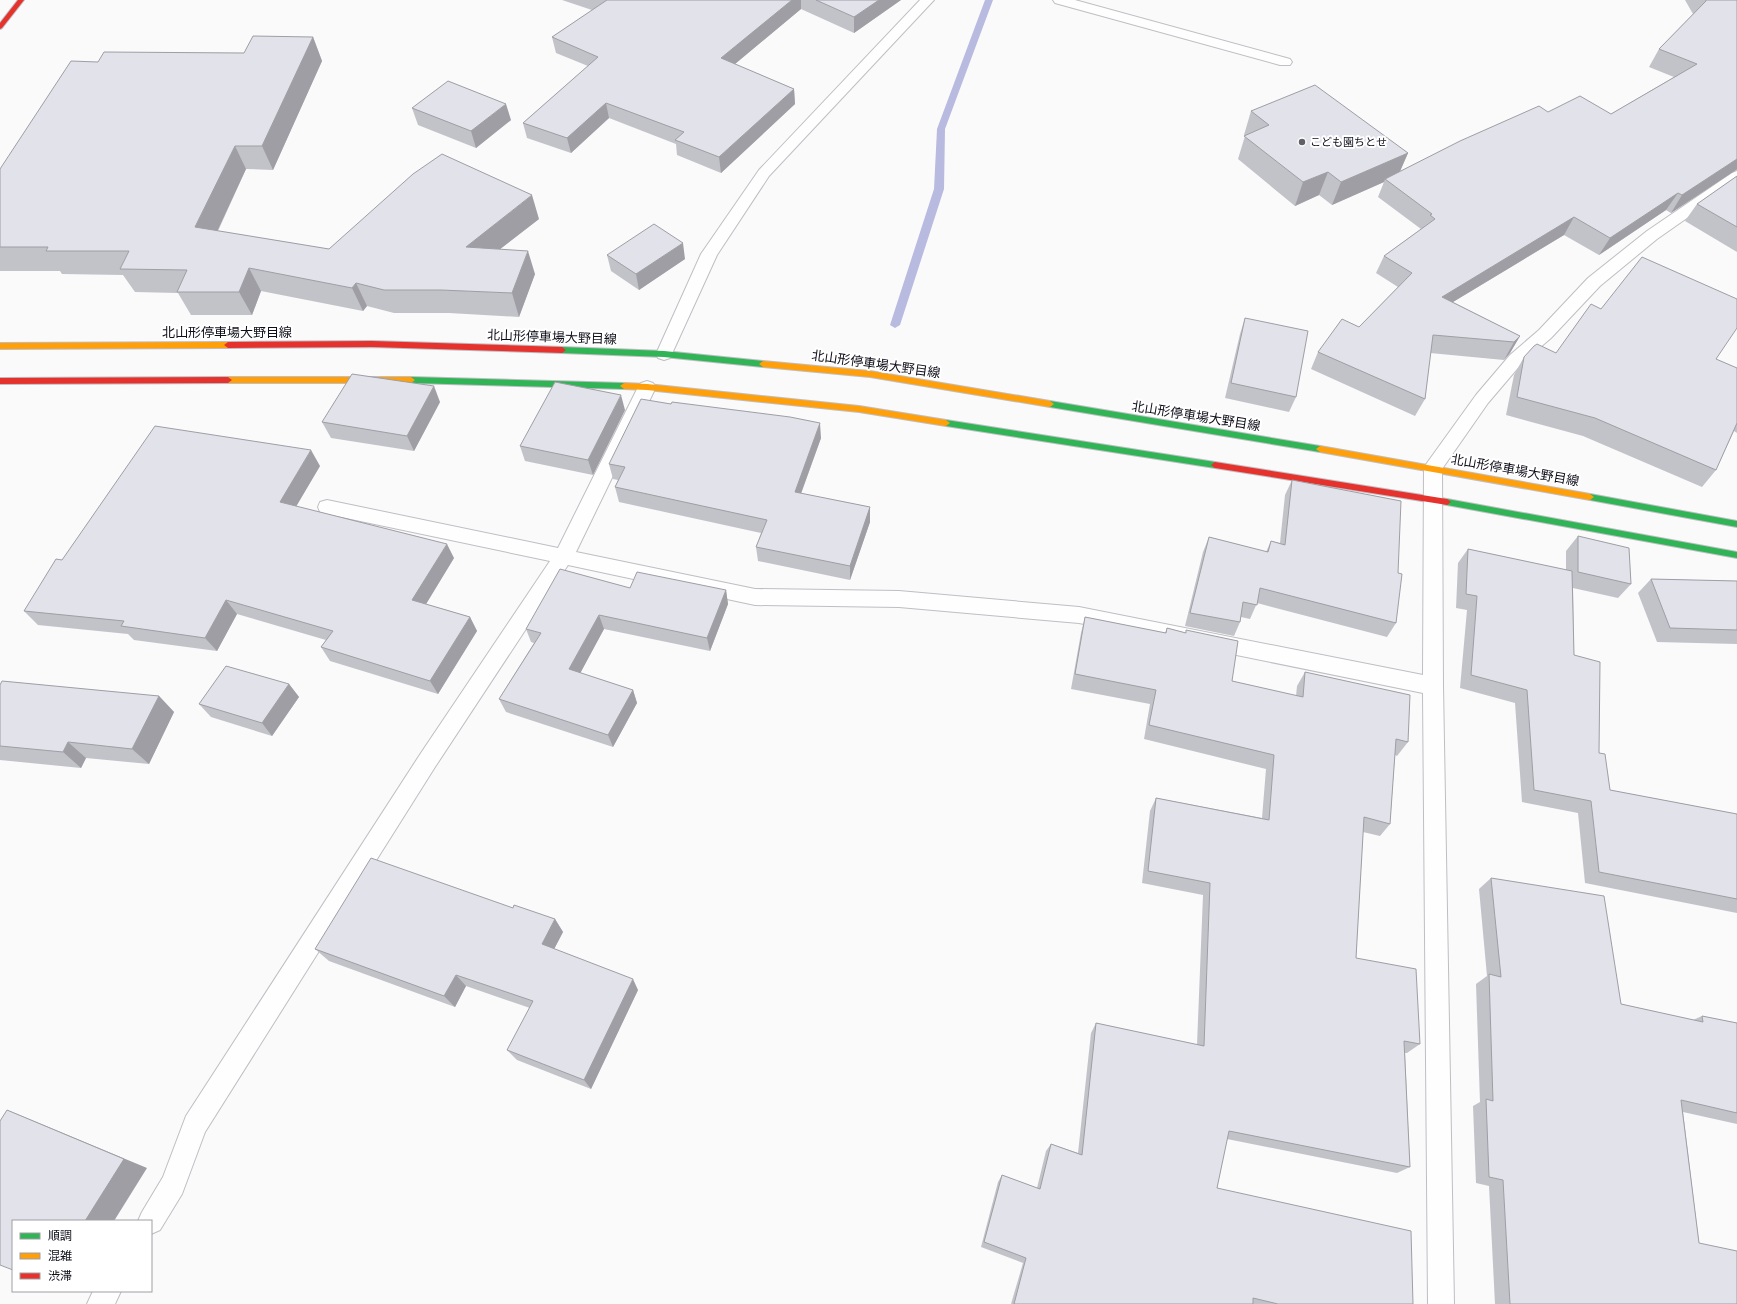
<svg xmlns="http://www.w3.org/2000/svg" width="1737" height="1304" viewBox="0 0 1737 1304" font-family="'Archivo Narrow','Noto Sans JP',sans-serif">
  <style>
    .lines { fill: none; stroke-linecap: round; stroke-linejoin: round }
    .stream { fill: #b9bae0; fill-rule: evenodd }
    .lane-casing { stroke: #bebec4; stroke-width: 2 }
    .fast-casing { stroke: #bebec4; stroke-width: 2 }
    .slow-casing { stroke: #bebec4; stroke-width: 2 }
    .jam-casing { stroke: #bebec4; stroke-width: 2 }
    .lane { fill: #fefefe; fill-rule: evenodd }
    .fast { fill: #30b455; fill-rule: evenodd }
    .slow { fill: #ff9f0a; fill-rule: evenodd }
    .jam { fill: #e5322d; fill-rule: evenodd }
    .wall { fill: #c2c2c9 }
    .shaded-wall { fill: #9e9ea4 }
    .building { fill: #e1e2ea; stroke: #9e9ea4 }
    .poi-dot { fill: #616168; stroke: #fff; stroke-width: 1.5 }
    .labels { text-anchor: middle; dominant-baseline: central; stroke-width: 4; stroke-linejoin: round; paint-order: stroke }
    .far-poi-label { font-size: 11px; fill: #0e0e19; stroke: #fff; text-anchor: start }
    .street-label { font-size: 13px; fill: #0e0e19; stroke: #fff }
  </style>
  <rect width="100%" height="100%" fill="#fafafa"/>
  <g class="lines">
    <!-- stream -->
    <path class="stream" d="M985 0H993L945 129 944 189 900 325 895 328 890 325 934 189 937 129Z"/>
    <!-- lane casing -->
    <g class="lane-casing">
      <path id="lane" d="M920 0H934L769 176 717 255 670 358 664 360 658 358 656 354 701 254 759 170Z
        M1053 0H1075L1290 59 1292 62 1290 65H1280L1055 3Z
        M1737 171V183L1657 239 1600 286 1551 338 1522 363 1488 403 1442 469 1443 686 1454 1304H1428L1423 693 1079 623 899 607 755 605 568 565 435 767 205 1132 182 1194 160 1230 151 1234V1221H138L142 1212 163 1177 186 1116 421 753 550 561 327 514 320 512 318 507 320 502 327 500 558 548 638 387 641 383 647 381 653 383 656 387 576 552 755 589 899 591 1079 607 1423 675 1424 468 1427 463 1476 395 1510 355 1539 330 1588 278 1647 231 1732 173Z
        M93 1291H121L115 1304H87Z"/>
    </g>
    <!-- fast casing -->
    <g class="fast-casing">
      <path id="fast" d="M562 347 664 351 763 361 767 364 763 367 664 357 562 353 558 350Z
        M411 377 624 383 628 386 624 389 411 383 407 380Z
        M1050 401 1320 446 1324 449 1320 452 1050 407 1046 404Z
        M946 420 1215 462 1219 465 1215 468 946 426 942 423Z
        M1590 494 1737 521V527L1590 500 1586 497Z
        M1447 499 1737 552V558L1447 505 1443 502Z"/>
    </g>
    <!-- slow casing -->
    <g class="slow-casing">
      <path id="slow" d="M228 342 232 345 228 348 0 349V343Z
        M763 361 870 371 1050 401 1054 404 1050 407 870 377 763 367 759 364Z
        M228 377H411L415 380 411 383H228L224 380Z
        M624 383 647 384 859 406 946 420 950 423 946 426 859 412 647 390 624 389 620 386Z
        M1320 446 1590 494 1594 497 1590 500 1320 452 1316 449Z"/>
    </g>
    <!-- jam casing -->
    <g class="jam-casing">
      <path id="jam" d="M18 0H24L2 28 0 29V23Z
        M372 341 562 347 566 350 562 353 372 347 228 348 224 345 228 342Z
        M228 377 232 380 228 383 0 384V378Z
        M1215 462 1447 499 1451 502 1447 505 1215 468 1211 465Z"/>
    </g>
    <!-- lane -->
    <use href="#lane" class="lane"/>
    <!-- fast -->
    <use href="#fast" class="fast"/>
    <!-- slow -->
    <use href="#slow" class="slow"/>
    <!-- jam -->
    <use href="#jam" class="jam"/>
  </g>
  <!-- wall -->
  <path class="wall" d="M562 0H901L854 33 801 9 735 64 794 89 795 104 721 173 677 155 676 144 609 118 571 153 527 138 523 123 588 66 556 53 552 37 592 10Z
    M1685 0H1737V170H1736L1671 213 1666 210 1599 255 1564 235 1453 302 1520 336 1510 353 1504 360 1430 353 1425 399 1415 416 1311 369 1318 352 1359 327 1398 287 1376 273 1384 256 1421 229 1378 197 1384 182 1332 205 1319 195 1295 206 1238 159 1245 136 1244 135 1251 111 1408 153 1400 171 1548 112 1611 114 1674 77 1649 67 1659 49 1693 14Z
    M313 37 322 61 273 170 246 169 218 231 329 249 539 219 500 249 535 274 519 317 449 313H394L367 306 363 311 261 291 252 315H191L178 293 135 292 123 275 62 274 60 271H0V169L98 62 244 53Z
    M412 108 511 120 476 148 418 125Z
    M1737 176V252L1685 221 1697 204Z
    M607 255 685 259 639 290 611 271Z
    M1245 318 1296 397 1289 412 1225 398 1240 334Z
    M1556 353 1716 359 1737 368V433L1734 431 1716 470 1702 487 1583 436 1506 415 1514 375 1524 357Z
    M440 402 414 451 331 438 322 422Z
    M625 410 593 475 525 461 520 446Z
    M821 438 801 494 870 507V522L850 580 758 561 756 547 761 533 619 502 615 487 618 480 613 479 609 464Z
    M320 466 296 506 454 558 426 604 470 617 477 631 438 694 330 661 321 647 326 640 237 614 217 651 134 640 128 634 38 625 24 611 62 560Z
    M1292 480 1396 623 1387 637 1257 603 1250 619 1241 617 1240 622 1234 636 1185 626 1203 552 1209 537 1266 552 1271 541 1280 543 1285 495Z
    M1578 536 1631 584 1618 598 1573 588 1574 655 1599 753 1610 790 1737 814V913L1585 883 1578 813 1522 802 1515 703 1460 688 1467 610 1456 608 1458 563 1468 549 1566 570V551Z
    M1651 579 1737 581V644L1657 642 1638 593Z
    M630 588 726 590 728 604 710 651 604 629 580 673 633 690 637 703 613 747 506 712 499 699 534 643 531 642 526 629Z
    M1085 617 1165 633 1167 628 1186 633V630L1232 681 1296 696 1297 686 1305 672 1408 742 1397 756 1395 755 1390 824 1380 836 1363 832 1356 958 1420 1044 1407 1053H1405L1410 1167 1397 1173 1227 1139 1217 1188 1413 1304H1011L1023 1263 981 1247 998 1182 1002 1175 1037 1188 1046 1151 1051 1144 1078 1153 1091 1033 1096 1023 1197 1045 1203 895 1142 883 1150 811 1156 798 1262 818 1266 769 1144 739 1150 704 1071 689 1081 633Z
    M289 684 299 697 272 736 211 717 199 704Z
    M0 685 159 696 174 712 149 764 86 758 81 768 0 760Z
    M1491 878 1621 1004 1693 1020 1702 1016 1737 1023V1124L1683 1112 1699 1243 1737 1304H1495L1489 1186 1476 1183 1473 1106 1480 1102 1476 984 1487 976 1479 889Z
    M513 908 555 919 563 932 554 949 638 990 591 1089 517 1060 507 1050 530 1008 466 986 455 1007 329 961 315 949Z"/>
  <!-- shaded-wall -->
  <path class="shaded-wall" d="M792 0H801V9L723 74 721 58Z
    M879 0H901L854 33V17Z
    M313 37 322 61 273 170 262 146Z
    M794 89 795 104 721 173 719 157Z
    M606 103 609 118 571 153 567 138Z
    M506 104 511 120 476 148 471 131Z
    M235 146 246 169 208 251 195 227Z
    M1408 153 1398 176 1385 179 1384 182 1332 205 1341 182Z
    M1737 159V169L1736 170 1671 213 1682 195Z
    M1328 172 1319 195 1295 206 1303 182Z
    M1678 193 1666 210 1599 255 1610 238Z
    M532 195 539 219 473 270 466 247Z
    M1574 217 1564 235 1433 314 1442 297Z
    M683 243 685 259 639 290 636 274Z
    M528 251 535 274 519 317 512 293Z
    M249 268 261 291 252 315 239 292Z
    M356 283 367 306 363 311 352 288Z
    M1520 336 1510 353 1504 360 1514 342Z
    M434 386 440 402 414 451 407 436Z
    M621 395 625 410 593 475 588 460Z
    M820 423 821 438 796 507 795 492Z
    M311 450 320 466 290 517 280 502Z
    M870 507V522L850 580V566Z
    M447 544 454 558 420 614 412 600Z
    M726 590 728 604 710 651 707 638Z
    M226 600 237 614 217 651 205 638Z
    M599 615 604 629 575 683 569 669Z
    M470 617 477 631 438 694 430 681Z
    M289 684 299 697 272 736 262 723Z
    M633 690 637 703 613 747 608 735Z
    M159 696 174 712 149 764 132 749Z
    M68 742 86 758 81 768 63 752Z
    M555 919 563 932 550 957 542 944Z
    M456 975 466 986 455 1007 444 996Z
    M633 979 638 990 591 1089 584 1080Z
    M7 1110 34 1121 147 1168 114 1221H85Z"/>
  <!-- building -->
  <path class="building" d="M607 0H792L721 58 794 89 719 157 675 140 684 132 606 103 567 138 523 123 598 57 552 37Z
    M816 0H879L854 17Z
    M1706 0H1737V159L1682 195 1678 193 1610 238 1574 217 1442 297 1520 336 1514 342 1433 335 1425 399 1318 352 1342 319 1359 327 1412 273 1384 256 1435 219 1430 215 1432 214 1385 179 1460 141 1539 106 1548 112 1580 96 1611 114 1697 64 1659 49 1706 1Z
    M253 36 313 37 262 146H235L195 227 329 249 413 174 442 154 532 195 466 247 528 251 512 293 441 290H384L356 283 352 288 249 268 239 292H177L187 270 120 269 129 251H46L48 247H0V169L71 61 98 62 104 52 244 53Z
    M448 81 506 104 471 131 412 108Z
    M1315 85 1408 153 1341 182 1328 172 1303 182 1244 136 1269 125 1251 111Z
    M1737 176V227L1697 204Z
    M654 224 683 243 636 274 607 255Z
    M1642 257 1737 299V328L1716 359 1737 368V423L1716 470 1595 418 1517 397 1524 357 1534 346 1537 344 1556 353 1591 304 1601 309Z
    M1245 318 1308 331 1296 397 1231 383Z
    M352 374 434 386 407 436 322 422Z
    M555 382 621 395 588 460 520 446Z
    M641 399 671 404 672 402 790 417 820 423 795 492 870 507 850 566 756 547 767 520 615 487 625 467 609 464Z
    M155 426 311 450 280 502 447 544 412 600 470 617 430 681 321 647 333 631 226 600 205 638 121 626 124 621 24 611 56 559 62 560Z
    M1292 480 1401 501 1398 573 1402 574 1396 623 1260 588 1257 605 1243 602 1240 622 1190 613 1209 537 1268 552 1271 541 1285 545Z
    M1578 536 1629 548 1631 584 1578 572Z
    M1468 549 1572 571 1574 655 1600 662 1599 753 1605 754 1610 790 1737 814V899L1599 872 1591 801 1534 790 1527 690 1471 675 1477 596 1466 594Z
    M560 569 630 588 637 572 726 590 707 638 599 615 569 669 633 690 608 735 499 699 541 633 526 629Z
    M1651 579 1737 581V630L1670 628Z
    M1085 617 1166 633 1167 628 1186 633V630L1238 641 1232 681 1303 697 1305 672 1410 695 1408 742 1396 739 1390 824 1364 817 1356 958 1416 969 1420 1044 1404 1041 1410 1167 1229 1131 1217 1188 1411 1231 1413 1304H1278L1253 1298V1304H1014L1026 1258 984 1242 1002 1175 1040 1189 1051 1144 1082 1155 1096 1023 1204 1046 1210 883 1148 871 1156 798 1269 820 1274 755 1149 725 1156 690 1075 674Z
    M226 666 289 684 262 723 199 704Z
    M2 681 159 696 132 749 68 742 63 752 0 746V685Z
    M371 858 513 908 514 905 555 919 542 944 633 979 584 1080 507 1050 533 1001 456 975 444 996 315 949Z
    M1491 878 1604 896 1621 1004 1703 1022 1702 1016 1737 1023V1113L1681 1100 1699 1243 1737 1251V1304H1510L1503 1180 1489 1177 1486 1099 1493 1101 1489 974 1501 977Z
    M7 1110 124 1159 85 1221H13V1270L0 1265V1121Z"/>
  <!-- markers -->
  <circle class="poi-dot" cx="1302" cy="142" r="4"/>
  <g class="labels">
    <!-- far-poi labels -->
    <g class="far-poi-label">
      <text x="1310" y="142">こども園ちとせ</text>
    </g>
    <!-- street labels -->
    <g class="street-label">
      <text x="227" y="332">北山形停車場大野目線</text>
      <text transform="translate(552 337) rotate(2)">北山形停車場大野目線</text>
      <text transform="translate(876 364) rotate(8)">北山形停車場大野目線</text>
      <text transform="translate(1196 416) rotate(9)">北山形停車場大野目線</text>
      <text transform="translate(1515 470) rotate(10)">北山形停車場大野目線</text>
    </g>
  </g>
  <!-- legend -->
  <rect x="12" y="1220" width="140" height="72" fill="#ffffff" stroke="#9f9fa3"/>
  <rect x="20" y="1233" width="20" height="6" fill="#30b455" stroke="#9f9fa3"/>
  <text x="48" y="1240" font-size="12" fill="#0e0e19">順調</text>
  <rect x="20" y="1253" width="20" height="6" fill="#ff9f0a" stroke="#9f9fa3"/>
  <text x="48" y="1260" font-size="12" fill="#0e0e19">混雑</text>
  <rect x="20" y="1273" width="20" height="6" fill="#e5322d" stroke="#9f9fa3"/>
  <text x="48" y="1280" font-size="12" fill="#0e0e19">渋滞</text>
</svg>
